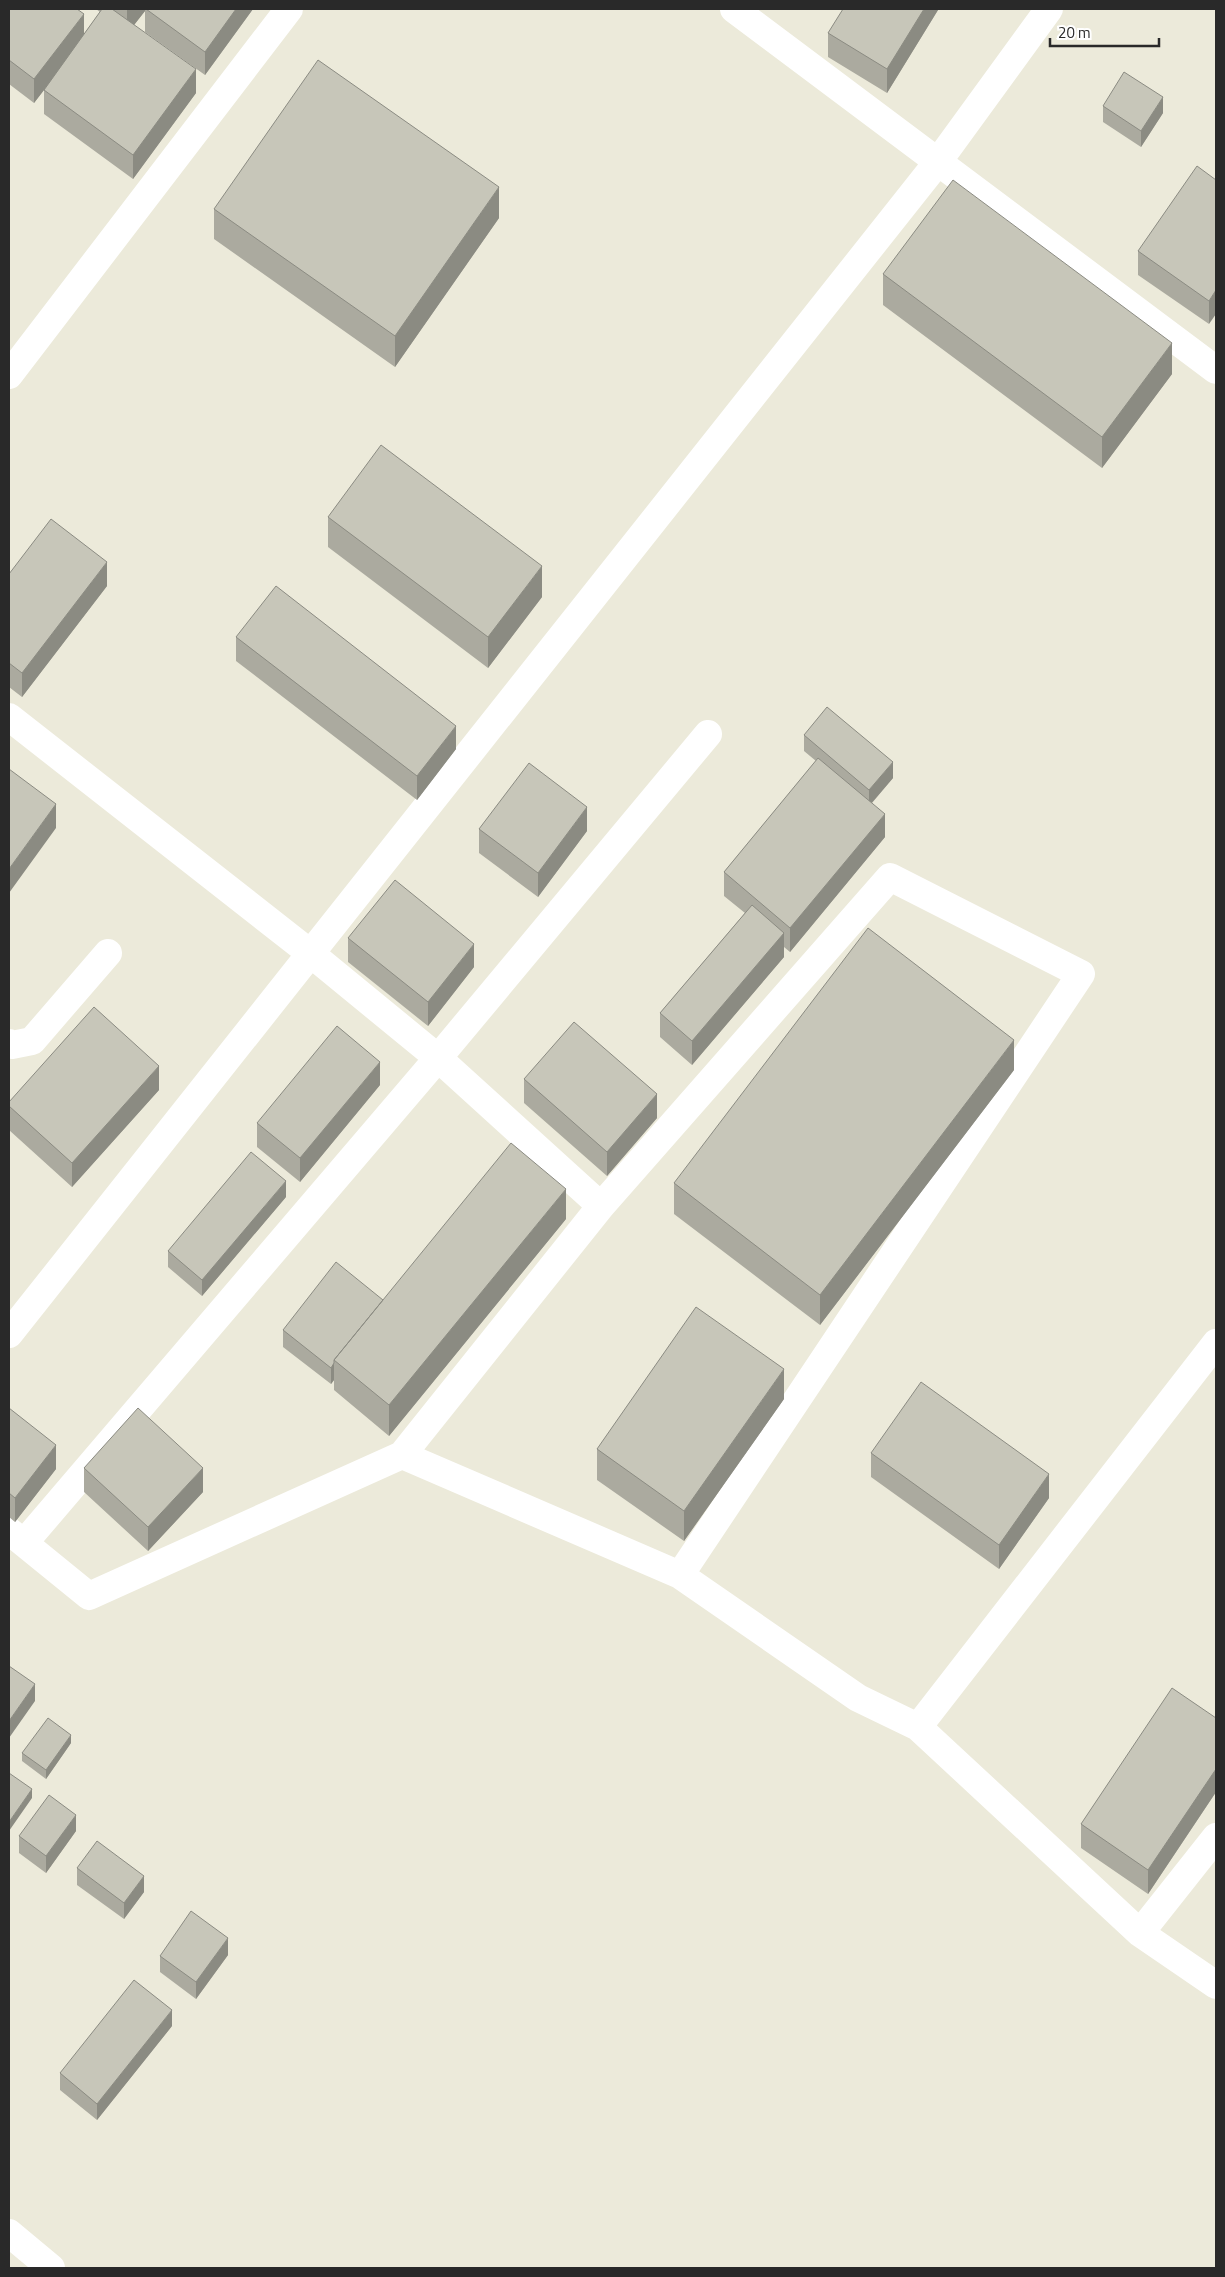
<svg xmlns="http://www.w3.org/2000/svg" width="1225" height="2277" viewBox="0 0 1225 2277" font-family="'Titillium Web',sans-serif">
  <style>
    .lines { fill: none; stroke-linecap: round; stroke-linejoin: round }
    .minor { stroke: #fff; stroke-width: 28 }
    .wall { fill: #abaa9f }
    .shaded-wall { fill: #8b8b82 }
    .building { fill: #c7c6b9; stroke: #8b8b82 }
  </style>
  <rect width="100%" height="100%" fill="#eceada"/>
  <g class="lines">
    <!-- minor -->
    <path class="minor" d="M734 9 1216 370
      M9 375 289 9
      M9 717 310 953 438 1058 601 1206
      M9 1043 12 1045 32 1041 108 953
      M9 1334 937 163 1049 9
      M402 1455 601 1206 890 877 1081 974 680 1575
      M9 1531 89 1596 402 1455 680 1575 858 1698 918 1727 1140 1933 1216 1985
      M24 1543 438 1058 708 734
      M918 1727 1216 1343
      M1140 1933 1216 1837
      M9 2233 51 2268"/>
  </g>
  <!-- wall -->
  <path class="wall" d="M9 9 84 34 100 12 96 9H253L205 75 145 32V11L134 25 196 93 133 179 44 114V90L34 103 9 84Z
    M938 9V10L887 93 828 57V33Z
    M1103 106 1163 113 1141 147 1103 122Z
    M1216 180 1209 324 1138 275V251Z
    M214 209 499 218 395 367 214 239Z
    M883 274 1172 374 1102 468 883 305Z
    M328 517 542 597 488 668 328 547Z
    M9 574 107 586 22 697 9 687Z
    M236 637 456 749 417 800 236 661Z
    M804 735 893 778 872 803 885 837 790 952 784 947V957L692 1065 660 1037V1013L745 913 724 896V872L816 761 804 751Z
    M479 829 587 831 538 897 479 853Z
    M348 938 474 967 428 1026 348 962Z
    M1014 1070 820 1325 674 1214V1183Z
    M524 1079 657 1118 607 1176 524 1103Z
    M380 1085 300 1182 257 1147V1123Z
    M159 1090 72 1187 9 1130V1102Z
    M286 1197 202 1296 168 1267V1251Z
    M566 1219 389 1436 334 1390V1380L331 1384 283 1347V1330L383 1300Z
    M784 1399 684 1541 597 1480V1449Z
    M9 1408 56 1469 15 1522 9 1517Z
    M871 1453 1049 1498 999 1569 871 1477Z
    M84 1468 203 1492 148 1551 84 1492Z
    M1216 1718V1792L1148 1894 1081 1848V1824Z
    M71 1743 46 1779 22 1761V1753Z
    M76 1831 46 1873 19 1853V1836Z
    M77 1868 144 1892 124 1919 77 1885Z
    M228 1955 196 1999 160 1972V1956Z
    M172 2026 97 2120 60 2090V2073Z"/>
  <!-- shaded-wall -->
  <path class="shaded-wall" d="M128 9H145V11L127 34V10Z
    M236 9H253L205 75V52Z
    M924 9H938V10L887 93V69Z
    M84 14V38L34 103V79Z
    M196 69V93L133 179V155Z
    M1163 97V113L1141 147V131Z
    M499 187V218L395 367V336Z
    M1216 290V314L1209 324V301Z
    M1172 343V374L1102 468V437Z
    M107 562V586L22 697V673Z
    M542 566V597L488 668V637Z
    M456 726V749L417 800V776Z
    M893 762V778L869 806V790Z
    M56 804V828L9 893V869Z
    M587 807V831L538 897V873Z
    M885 814V837L790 952V928Z
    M784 933V957L692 1065V1041Z
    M474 944V967L428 1026V1002Z
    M1014 1040V1070L820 1325V1295Z
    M380 1062V1085L300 1182V1158Z
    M159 1066V1090L72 1187V1163Z
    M657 1094V1118L607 1176V1152Z
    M286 1181V1197L202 1296V1280Z
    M566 1189V1219L389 1436V1405Z
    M334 1363V1380L331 1384V1368Z
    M784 1369V1399L684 1541V1511Z
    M56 1445V1469L15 1522V1498Z
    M203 1468V1492L148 1551V1527Z
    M1049 1474V1498L999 1569V1545Z
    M35 1684V1701L9 1738V1721Z
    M71 1735V1743L46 1779V1770Z
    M1216 1769V1792L1148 1894V1870Z
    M32 1789V1798L9 1831V1822Z
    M76 1815V1831L46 1873V1856Z
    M144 1876V1892L124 1919V1903Z
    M228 1938V1955L196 1999V1982Z
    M172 2010V2026L97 2120V2104Z"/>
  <!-- building -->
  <path class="building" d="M9 9H77L84 14 34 79 9 60Z
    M102 9H112L196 69 133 155 44 90Z
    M146 9H236L205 52Z
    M843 9H924L887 69 828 33Z
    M318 60 499 187 395 336 214 209Z
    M1124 72 1163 97 1141 131 1103 106Z
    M1197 166 1216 180V290L1209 301 1138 251Z
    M953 180 1172 343 1102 437 883 274Z
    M381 445 542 566 488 637 328 517Z
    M51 519 107 562 22 673 9 663V574Z
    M276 586 456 726 417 776 236 637Z
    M827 707 893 762 869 790 804 735Z
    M818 758 885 814 790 928 724 872Z
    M529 763 587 807 538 873 479 829Z
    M9 769 56 804 9 869Z
    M395 880 474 944 428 1002 348 938Z
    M752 905 784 933 692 1041 660 1013Z
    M868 928 1014 1040 820 1295 674 1183Z
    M94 1007 159 1066 72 1163 9 1106V1102Z
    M574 1022 657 1094 607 1152 524 1079Z
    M337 1026 380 1062 300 1158 257 1123Z
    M511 1143 566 1189 389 1405 334 1360Z
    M251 1152 286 1181 202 1280 168 1251Z
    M336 1262 383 1300 334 1360V1363L331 1368 283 1330Z
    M696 1307 784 1369 684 1511 597 1449Z
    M921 1382 1049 1474 999 1545 871 1453Z
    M9 1408 56 1445 15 1498 9 1493Z
    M138 1408 203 1468 148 1527 84 1468Z
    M9 1666 35 1684 9 1721Z
    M1172 1688 1216 1718V1769L1148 1870 1081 1824Z
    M48 1718 71 1735 46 1770 22 1753Z
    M9 1773 32 1789 9 1822Z
    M49 1795 76 1815 46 1856 19 1836Z
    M97 1841 144 1876 124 1903 77 1868Z
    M191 1911 228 1938 196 1982 160 1956Z
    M134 1980 172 2010 97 2104 60 2073Z"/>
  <!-- border -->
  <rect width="1225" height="2277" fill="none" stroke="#292929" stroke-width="20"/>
  <!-- scale -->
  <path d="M1050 38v8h109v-8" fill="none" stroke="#292929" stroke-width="2.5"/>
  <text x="1058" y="38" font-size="15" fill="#292929" stroke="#ffffff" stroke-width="4" paint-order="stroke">20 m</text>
</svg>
